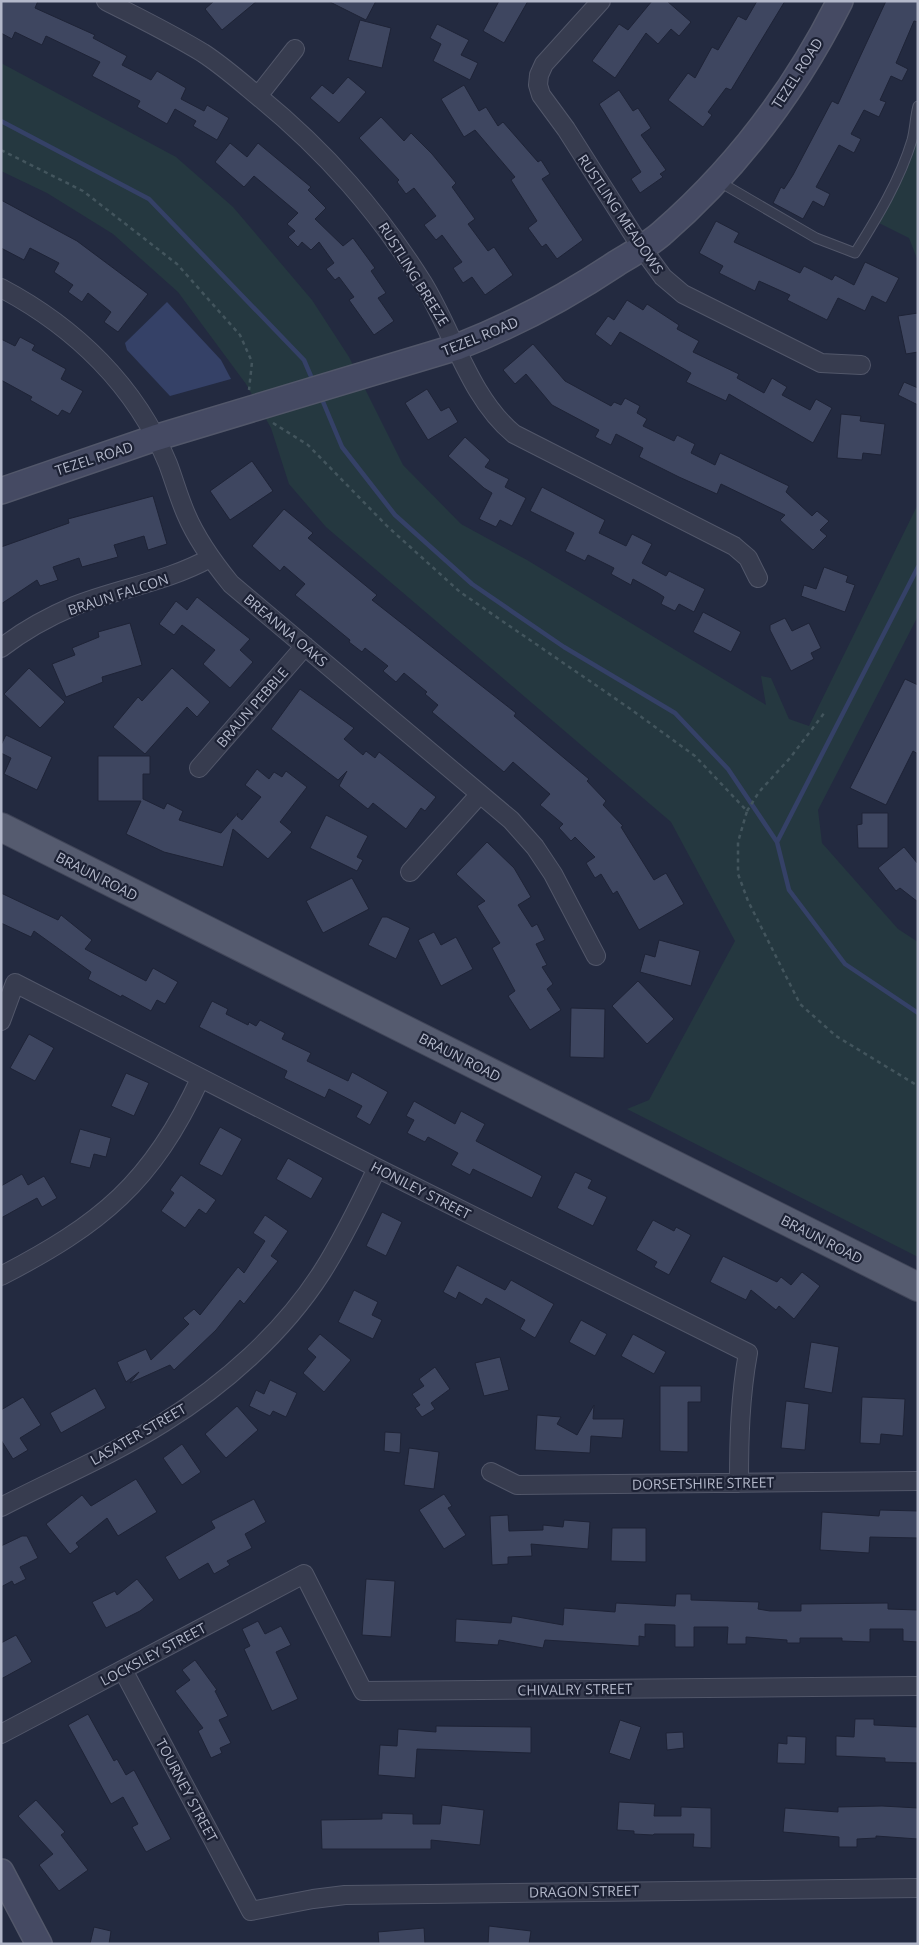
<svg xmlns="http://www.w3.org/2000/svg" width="919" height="1945" viewBox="0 0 919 1945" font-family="'Open Sans',sans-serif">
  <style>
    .green { fill: #253840 }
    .water { fill: #354167 }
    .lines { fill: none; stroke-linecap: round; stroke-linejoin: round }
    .stream { stroke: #354167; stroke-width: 4.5 }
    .building { fill: #3e4660; stroke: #1e2336 }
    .lane-casing { stroke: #52576a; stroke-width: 11 }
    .street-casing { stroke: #52576a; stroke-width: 20 }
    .secondary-casing { stroke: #52576a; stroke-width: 28 }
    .primary-casing { stroke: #404558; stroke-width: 30 }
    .path { stroke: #43555d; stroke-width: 2.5; stroke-dasharray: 4 4; stroke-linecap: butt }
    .lane { stroke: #373c4f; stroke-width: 9 }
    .street { stroke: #373c4f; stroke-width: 18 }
    .secondary { stroke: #454a63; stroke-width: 25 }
    .primary { stroke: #555b6f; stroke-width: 28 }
    .labels { text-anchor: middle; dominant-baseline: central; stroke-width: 4.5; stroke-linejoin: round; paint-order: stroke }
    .street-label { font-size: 14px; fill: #b3b8ca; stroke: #1c2134 }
  </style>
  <rect width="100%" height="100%" fill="#232a40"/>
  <!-- green -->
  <path class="green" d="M1 63 176 157 233 207 312 300 349 357 403 465 461 524 527 560 766 705 761 676 771 678 789 719 809 726 918 504V616L818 810 822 843 898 929 918 942V1257L627 1109 649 1100 735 941 671 822 326 527 289 484 271 428 246 384 178 292 113 234 47 193 1 171Z
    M918 127V261L909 238 879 223 910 158Z"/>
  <!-- water -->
  <path class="water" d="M167 302 221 360 231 379 170 396 127 350 125 343Z"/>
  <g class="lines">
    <!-- stream -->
    <path class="stream" d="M1 121 149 199 304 360 313 381
      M321 397 342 447 395 515 472 584 564 647 675 713 728 769 777 842 789 890 845 964 918 1013
      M777 842 918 567"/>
  </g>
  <!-- building -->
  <path class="building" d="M1 1H38L35 8 95 35 93 38 127 56 122 65 151 80 157 71 186 88 181 99 204 111 207 105 229 118 217 140 193 126 196 121 175 109 167 124 137 107 140 101 92 76 100 62 46 36 42 45 15 32 12 39 1 33Z
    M214 1H257L222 30 205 9Z
    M328 1H376L366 20Z
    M499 1H528L504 43 483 31Z
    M652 1H667L691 22 679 36 671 29 658 44 646 33 615 78 592 61 619 24 628 30Z
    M757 1H785L731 90 726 88 708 112 712 115 703 127 668 100 688 73 695 78 712 47 718 50 738 16 746 20Z
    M886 1H918V22L914 21 896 63 908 69 902 81 891 76 880 100 886 102 879 117 864 110 851 134 861 139 854 153 839 145 816 187 830 194 824 207 813 201 803 219 773 203 781 187 784 189 793 175 832 101 838 104Z
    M360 20 391 28 382 68 348 60Z
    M437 24 469 40 461 55 478 63 470 80 433 61 441 44 430 38Z
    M348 77 366 92 339 123 310 98 322 85 333 94Z
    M464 85 479 111 486 107 498 126 503 122 538 162 541 160 550 174 542 179 583 240 557 259 546 244 542 247 528 228 537 221 511 180 515 177 475 130 464 137 441 99Z
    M619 90 633 111 638 108 651 128 641 135 666 170 660 174 663 177 640 193 631 179 641 172 599 104Z
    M381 117 404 141 411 133 432 154 456 183 452 187 475 219 468 224 488 251 494 247 513 275 485 295 472 277 463 283 453 268 462 262 442 235 436 240 424 225 436 216 414 188 406 194 397 182 399 180 359 138Z
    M230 143 247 157 258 143 311 187 308 190 326 208 315 219 343 246 353 238 375 268 371 271 386 293 378 298 394 321 374 335 349 300 354 297 339 277 335 280 326 269 334 263 319 242 311 250 302 242 298 247 288 237 295 231 287 224 298 213 254 176 244 187 215 162Z
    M1 200 77 241 148 294 118 332 104 322 111 312 88 293 82 302 68 292 73 285 54 272 59 263 30 248 24 260 1 248Z
    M716 221 739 233 734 242 800 273 804 266 832 280 835 275 854 285 865 262 899 278 886 303 872 296 865 311 838 298 827 320 787 300 790 295 759 281 755 291 719 273 723 266 699 253Z
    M627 300 643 310 647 304 679 325 677 329 699 341 693 352 739 374 737 378 764 393 772 378 787 387 782 395 810 410 816 399 832 408 813 443 729 394 726 401 686 382 691 373 620 332 611 346 595 334 608 316 614 320Z
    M918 313V352L906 354 898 316Z
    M20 337 35 345 32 350 66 369 61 379 83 391 70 414 62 410 58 416 30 400 32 397 1 380V339L15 346Z
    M533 344 565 381 611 406 614 402 621 405 625 398 640 406 637 413 647 419 643 426 674 441 677 435 695 444 691 453 715 465 720 453 789 486 786 492 812 516 817 511 829 521 820 530 827 536 813 550 780 520 785 515 721 484 717 494 679 477 639 457 643 448 616 434 611 445 595 437 599 430 552 405 526 374 515 384 503 370Z
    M904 382 918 388V405L898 395Z
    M427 389 441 411 449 407 458 422 428 440 405 403Z
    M841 414 861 416 860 421 885 424 881 455 863 453 862 460 837 458Z
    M465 437 490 460 485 467 509 479 505 487 526 498 512 526 500 520 496 527 479 519 492 493 484 488 448 456Z
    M252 461 273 491 230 520 210 491Z
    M542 487 605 520 599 533 626 546 632 534 652 544 642 563 666 576 669 571 705 589 694 612 679 604 675 611 661 604 664 597 658 593 633 579 631 585 611 574 614 568 588 555 585 561 565 551 574 533 530 511Z
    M153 496 167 544 148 550 144 536 114 545 118 557 82 567 79 558 53 567 58 580 40 586 37 580 1 604V547L69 523 68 519Z
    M284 509 313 533 308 538 377 595 372 600 516 713 514 716 589 779 587 781 606 801 603 805 623 826 621 827 654 880 666 873 684 904 639 930 617 891 613 894 601 874 595 878 586 863 595 857 575 837 571 841 559 828 563 824 540 805 550 794 513 762 504 772 432 712 438 705 425 694 427 692 404 673 396 682 383 671 388 666 365 648 362 652 349 642 350 640 295 595 305 584 284 566 280 571 252 546Z
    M824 567 848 576 846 582 855 585 845 612 801 596 804 585 816 589Z
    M197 597 250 639 240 650 253 662 230 688 203 664 215 650 182 625 174 635 159 624 176 601 187 610Z
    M703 612 741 632 731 652 693 632Z
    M785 618 792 631 809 623 821 648 811 653 814 659 791 671 770 630V625Z
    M130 623 142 665 102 677 103 682 66 697 52 664 75 655 72 648 99 637 98 632Z
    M29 668 65 702 40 728 4 694Z
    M172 668 210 702 197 717 187 707 145 754 113 727 138 697 142 701Z
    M905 679 918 685V754L913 751 886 805 850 788Z
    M300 689 354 728 344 739 363 755 366 751 375 758 379 752 436 797 425 811 421 808 406 829 373 803 368 809 339 786 347 771 338 780 271 729Z
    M6 735 52 757 37 790 4 774 11 758 1 753V745Z
    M98 756H150V774H143V799L164 809 167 803 183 811 179 820 221 833 238 813 237 816 242 820 261 797 245 785 257 769 269 779 274 772 282 777 286 771 307 787 280 822 292 832 268 859 233 829 223 867 164 852 126 834 141 801H98Z
    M862 813H888V848H858L857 825 862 824Z
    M326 815 368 836 357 857 363 860 357 871 310 848Z
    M487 842 514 868 531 897 518 905 532 927 537 924 545 940 536 944 547 965 542 967 553 984 547 989 561 1010 530 1030 508 996 515 991 492 948 500 943 477 906 485 901 456 874Z
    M904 847 918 864V902L900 888 896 891 878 868Z
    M352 878 369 909 323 933 306 901Z
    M1 893 58 920 61 915 92 940 85 949 146 981 153 968 178 982 165 1004 157 1000 151 1011 122 995 121 997 88 979 91 972 34 931 31 937 1 923Z
    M382 917H387L410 928 396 959 368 945Z
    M434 932 441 945 456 937 473 969 441 986 418 940Z
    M659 940 700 951 691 986 640 972 645 954 655 957Z
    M638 981 674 1019 647 1044 612 1006Z
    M212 1001 228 1009 226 1014 248 1025 249 1022 256 1026 260 1020 285 1033 282 1039 311 1053 307 1061 348 1081 352 1072 388 1092 370 1125 356 1117 362 1106 329 1089 325 1098 284 1078 287 1071 199 1027Z
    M571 1008 605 1009 604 1058 570 1057Z
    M29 1034 54 1048 35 1081 10 1068Z
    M126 1073 149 1083 134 1116 111 1106Z
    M414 1101 455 1124 461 1111 485 1124 476 1141 542 1176 532 1198 473 1169 470 1175 451 1165 458 1153 428 1137 425 1142 407 1133 414 1120 406 1116Z
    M220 1127 242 1139 222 1176 199 1164Z
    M80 1129 111 1138 106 1157 94 1154 90 1168 70 1163Z
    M288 1158 323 1178 311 1199 276 1179Z
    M575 1172 592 1180 588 1188 607 1197 593 1226 557 1208Z
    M22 1174 28 1185 44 1176 57 1198 42 1207 37 1198 1 1218V1186Z
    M181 1175 216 1200 206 1214 199 1209 185 1228 161 1211 174 1193 170 1190Z
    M382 1212 402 1222 386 1256 366 1246Z
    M265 1215 288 1231 271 1256 278 1261 244 1304 240 1300 216 1330 174 1370 170 1365 130 1383 139 1372 126 1382 117 1362 146 1349 151 1360 189 1324 183 1318 194 1309 200 1315 238 1267 244 1273 265 1241 253 1233Z
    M653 1220 674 1231 676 1227 691 1235 669 1275 654 1267 657 1262 636 1250Z
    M723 1256 777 1282 781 1277 791 1285 802 1272 820 1286 794 1319 779 1306 776 1310 751 1290 746 1300 710 1282Z
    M457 1265 505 1290 511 1280 554 1304 535 1338 520 1329 525 1320 486 1298 482 1305 459 1292 456 1299 443 1292Z
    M354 1290 378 1302 372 1315 382 1320 373 1339 338 1322Z
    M581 1320 607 1334 595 1356 569 1342Z
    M320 1334 351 1360 324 1392 303 1373 316 1357 307 1349Z
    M633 1334 666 1352 654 1374 621 1356Z
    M811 1342 839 1347 832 1393 804 1388Z
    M500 1357 509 1390 484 1396 475 1363Z
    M435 1367 450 1389 431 1403 435 1409 422 1417 415 1408 420 1405 412 1394 424 1386 419 1379Z
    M270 1380 297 1393 286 1417 273 1411 270 1416 249 1406 256 1390 264 1394Z
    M660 1386H701V1402H688V1452L660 1451Z
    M95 1388 106 1408 61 1433 50 1413Z
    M23 1397 41 1425 20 1438 28 1450 13 1459 1 1440V1410Z
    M862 1397 905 1399 903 1436 881 1434 880 1444 860 1443Z
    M786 1401 809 1404 805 1450 781 1448Z
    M594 1405 593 1419H624L622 1438 591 1436 590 1453 535 1450 537 1415 561 1417 557 1424 577 1435Z
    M237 1406 258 1430 226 1458 205 1434Z
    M385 1432 401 1433 400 1453 384 1451Z
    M182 1444 201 1472 182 1485 163 1458Z
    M409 1448 439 1452 434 1489 404 1485Z
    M136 1479 157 1512 118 1536 107 1518 76 1543 79 1547 70 1554 46 1524 82 1495 91 1506Z
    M444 1494 452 1506 448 1508 466 1535 444 1549 419 1510Z
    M254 1499 266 1522 245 1534 252 1548 227 1561 230 1565 214 1574 208 1563 179 1580 165 1557 215 1528 211 1521Z
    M880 1510 918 1511V1538L870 1537 869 1553 820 1550 822 1512 879 1516Z
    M508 1515 509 1531 543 1530V1525L563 1527 564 1520 590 1522 588 1549 531 1544 532 1556 508 1557V1564L492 1565 490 1516Z
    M612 1528H646V1562L611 1561Z
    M22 1536H27L38 1558 20 1567 26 1579 14 1585 12 1581 1 1587V1546Z
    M137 1579 154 1600 140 1611 106 1628 92 1602 115 1591 117 1595Z
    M366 1579 395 1581 391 1637 362 1635Z
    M676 1594H691V1600L759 1602 758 1609 770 1611H801V1604L888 1603V1609L918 1610V1642L903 1641V1629H870V1642L842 1641V1638H800V1643H787V1640L746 1637V1644H727L728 1627H694V1647H675V1625L645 1624V1637L639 1636V1646L545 1640 543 1648 499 1640 498 1645 455 1642 456 1619 511 1623 512 1616 563 1625 564 1608 615 1612 616 1603 675 1606Z
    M258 1621 265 1634 281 1626 291 1645 276 1652 298 1699 272 1711 244 1649 250 1646 242 1629Z
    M16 1635 32 1662 1 1679V1643Z
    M195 1660 217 1690 215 1691 228 1716 219 1720 231 1743 220 1748 222 1753 211 1758 198 1731 203 1728 175 1691 190 1680 182 1670Z
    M88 1714 114 1761 117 1759 126 1775 134 1770 171 1839 146 1852 132 1827 138 1824 123 1797 111 1804 68 1725Z
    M855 1719H874V1725L918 1727V1763L885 1762V1758L836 1756V1736L854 1737Z
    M620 1720 641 1727 630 1760 609 1753Z
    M436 1726 531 1727V1753L417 1749 415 1778 378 1775 380 1745 397 1746 398 1729 436 1732Z
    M683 1732 684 1748 667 1750 666 1733Z
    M787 1736 806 1737 805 1764 777 1763 778 1743 787 1744Z
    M36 1800 65 1832 61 1835 88 1870 59 1891 39 1865 53 1854 18 1816Z
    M619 1802 655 1804 654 1816H681V1807L711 1808V1848L693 1847 694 1834H654L653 1835 634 1834V1831L617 1830Z
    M442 1805 484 1810 480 1845 431 1840V1849H322L321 1820 382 1819V1813L413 1814V1824H440Z
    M882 1806 918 1808V1839L876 1836V1838L857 1839V1847H839V1837L783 1832 785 1808 838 1812V1807Z
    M489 1926 531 1931 529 1944H488Z
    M94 1927 111 1931 109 1944H90Z
    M424 1928 425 1944H379L378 1932Z"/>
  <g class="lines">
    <!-- lane casing -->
    <g class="lane-casing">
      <path id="lane" d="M718 181 816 238 855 253C877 218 900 180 912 140 915 129 915 117 918 106"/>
    </g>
    <!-- street casing -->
    <g class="street-casing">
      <path id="street" d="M106 1C139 18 172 34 203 53 223 66 241 82 259 97 326 152 377 210 423 283 453 332 470 398 514 434L734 546 748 558 758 578
        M601 1 544 64 539 75 538 85 541 95 566 129 641 247 663 277 683 294 821 363 861 365
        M258 96 295 49
        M1 288C75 327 136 386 168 464 174 480 179 498 186 514 197 540 213 562 231 584L511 820 535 847 553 874 596 956
        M1 648C23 631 48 617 74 606 119 588 167 582 210 558
        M199 768 305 646
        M410 872 480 794
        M1 1021 15 983 377 1168 748 1353C740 1397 739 1439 739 1483
        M1 1276C101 1224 152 1183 200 1079
        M491 1472 517 1485 918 1481
        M1 1507C55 1479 112 1455 163 1423 224 1385 283 1333 322 1272 343 1239 360 1204 377 1168
        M123 1670 251 1911 313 1899 345 1895 918 1888
        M1 1734 304 1574 363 1691 918 1686"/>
    </g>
    <!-- secondary casing -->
    <g class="secondary-casing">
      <path id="secondary" d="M1 491 155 438 457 347C514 325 566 297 617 263 632 254 648 245 661 234 736 169 796 89 840 1
        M1 1872 39 1944"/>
    </g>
    <!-- primary casing -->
    <g class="primary-casing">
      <path id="primary" d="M1 827 918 1287"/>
    </g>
    <!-- path -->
    <path class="path" d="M1 150 83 191 177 264 240 335 252 362 249 390
      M273 423 308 445 387 526 460 592 629 708 695 756 747 811 738 842V874L748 901 800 1004 836 1036 918 1086
      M747 811 759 792 790 758 825 712"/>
    <!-- lane -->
    <use href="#lane" class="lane"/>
    <!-- street -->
    <use href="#street" class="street"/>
    <!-- secondary -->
    <use href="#secondary" class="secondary"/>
    <!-- primary -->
    <use href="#primary" class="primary"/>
  </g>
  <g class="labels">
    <!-- street labels -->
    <g class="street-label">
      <text transform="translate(797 73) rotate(-57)">TEZEL ROAD</text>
      <text transform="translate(621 214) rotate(56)">RUSTLING MEADOWS</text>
      <text transform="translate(414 274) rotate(58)">RUSTLING BREEZE</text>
      <text transform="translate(480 336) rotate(-22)">TEZEL ROAD</text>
      <text transform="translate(94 458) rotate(-18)">TEZEL ROAD</text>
      <text transform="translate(118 594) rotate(-18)">BRAUN FALCON</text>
      <text transform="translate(286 630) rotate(40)">BREANNA OAKS</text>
      <text transform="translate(252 707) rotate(-49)">BRAUN PEBBLE</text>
      <text transform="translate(97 876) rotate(27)">BRAUN ROAD</text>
      <text transform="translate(460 1057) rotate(27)">BRAUN ROAD</text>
      <text transform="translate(421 1190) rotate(27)">HONILEY STREET</text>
      <text transform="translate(822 1239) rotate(27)">BRAUN ROAD</text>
      <text transform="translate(138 1434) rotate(-30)">LASATER STREET</text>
      <text transform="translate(703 1483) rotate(-1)">DORSETSHIRE STREET</text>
      <text transform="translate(153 1654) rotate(-28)">LOCKSLEY STREET</text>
      <text transform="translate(575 1689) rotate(-1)">CHIVALRY STREET</text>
      <text transform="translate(187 1790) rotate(62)">TOURNEY STREET</text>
      <text transform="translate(584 1891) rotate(-1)">DRAGON STREET</text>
    </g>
  </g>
  <!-- border -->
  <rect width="919" height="1945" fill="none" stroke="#b3b8ca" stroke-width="5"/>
</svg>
